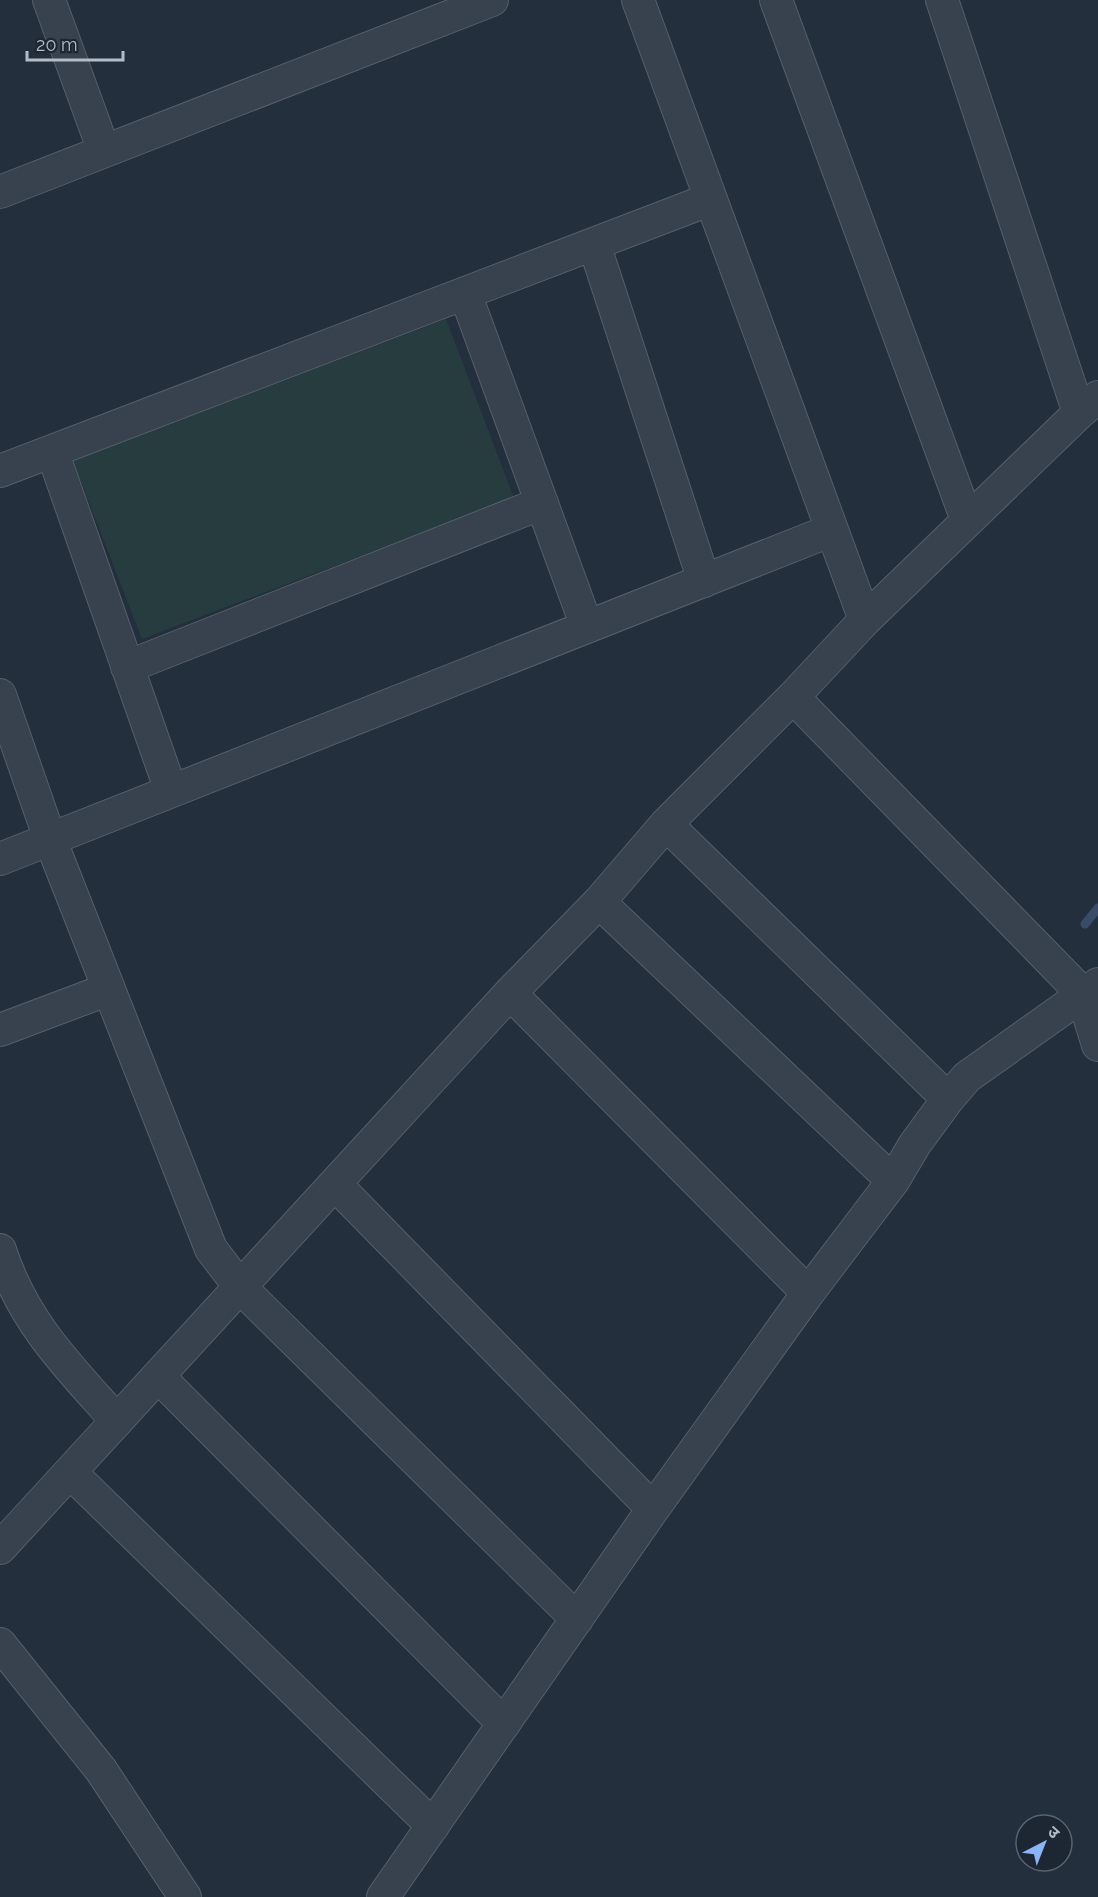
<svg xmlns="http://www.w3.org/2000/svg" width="1098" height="1897" viewBox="0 0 1098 1897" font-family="Raleway,'Noto Sans Devanagari',sans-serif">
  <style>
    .green { fill: #263c3f }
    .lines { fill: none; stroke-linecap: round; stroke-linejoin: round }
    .stream { stroke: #394c67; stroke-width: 9 }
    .minor-casing { stroke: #565f6c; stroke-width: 34 }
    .minor { stroke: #38414e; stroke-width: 32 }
  </style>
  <rect width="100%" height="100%" fill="#242f3e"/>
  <!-- green -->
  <path class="green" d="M446 319 514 498 142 639 73 461Z"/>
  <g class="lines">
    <!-- stream -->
    <path class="stream" d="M1085 924 1098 908"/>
    <!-- minor casing -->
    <g class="minor-casing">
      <path id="minor" d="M49 0 104 151
        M638 0 865 620
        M776 0 967 520
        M942 0 1079 413
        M0 192 492 0
        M594 244 704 581
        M465 293 587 627
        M52 451 171 791
        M0 471 711 199
        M127 667 542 503
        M0 695 50 839 211 1249 240 1287 577 1619
        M793 697 1082 993 1098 1045
        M666 824 948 1099
        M0 859 832 530
        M599 902 893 1181
        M510 993 808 1293
        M0 1030 109 989
        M335 1184 653 1509
        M0 1250C23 1322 68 1366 117 1421
        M158 1376 504 1724
        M70 1472 433 1826
        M0 1548 510 993 599 902 666 824 793 697 865 620 1079 413 1098 397
        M0 1644 101 1770 185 1897
        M383 1897 653 1509 808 1293 893 1181 915 1144 948 1099 967 1077 1098 984"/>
    </g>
    <!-- minor -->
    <use href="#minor" class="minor"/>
  </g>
  <!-- north arrow -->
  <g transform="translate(1044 1843) rotate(42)"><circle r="28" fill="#1d2633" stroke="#59626f" stroke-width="1.5"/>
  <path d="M0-4.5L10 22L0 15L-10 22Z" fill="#8ab4f8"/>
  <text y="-9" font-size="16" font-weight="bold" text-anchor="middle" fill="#b4bcc9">उ</text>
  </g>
  <!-- scale -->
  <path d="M27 51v9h96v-9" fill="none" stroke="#b4bcc9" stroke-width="3"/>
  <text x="36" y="51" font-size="18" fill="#b4bcc9" stroke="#1d2633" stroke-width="4.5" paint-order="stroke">20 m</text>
</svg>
